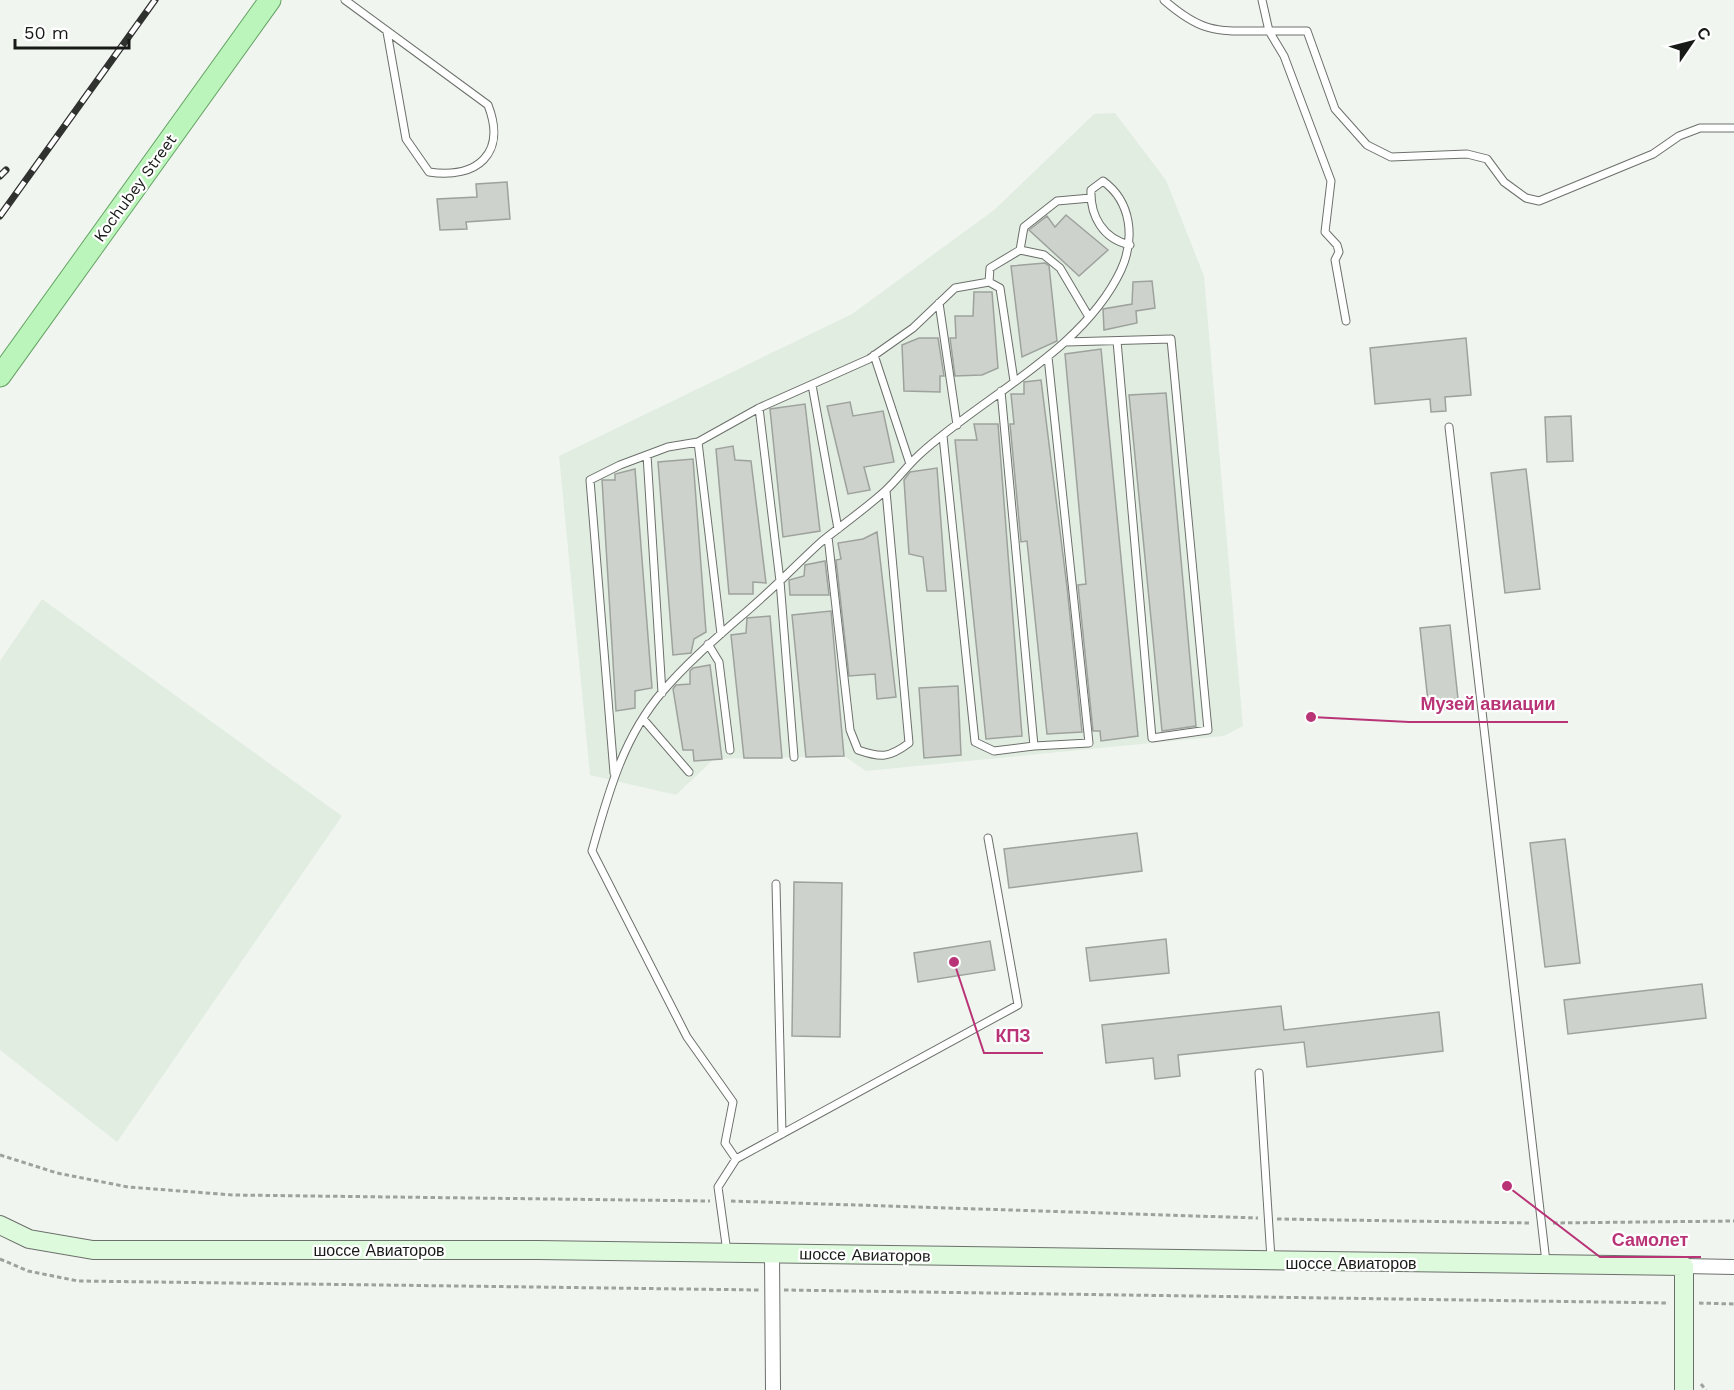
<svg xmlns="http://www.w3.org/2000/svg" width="1734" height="1390" viewBox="0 0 1734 1390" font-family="'Work Sans',sans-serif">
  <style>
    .built { fill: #e2ede2 }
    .building { fill: #cdd2cd; stroke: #9ea29d; stroke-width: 1.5 }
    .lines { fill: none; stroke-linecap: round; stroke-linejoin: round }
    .lane-casing { stroke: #6c706b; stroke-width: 9 }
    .street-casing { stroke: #6c706b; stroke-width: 16 }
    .secondary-casing { stroke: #6c706b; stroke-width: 20 }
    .primary-casing { stroke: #66a465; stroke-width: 23 }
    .path { stroke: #9ea29e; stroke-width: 3; stroke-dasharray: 4.5 3; stroke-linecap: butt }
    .lane { stroke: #fff; stroke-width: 7 }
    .street { stroke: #fff; stroke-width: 14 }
    .secondary { stroke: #defadd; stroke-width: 18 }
    .primary { stroke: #bcf5bb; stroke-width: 21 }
    .rail-casing { stroke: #303230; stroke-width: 7 }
    .rail { stroke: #fff; stroke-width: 4.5; stroke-dasharray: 14; stroke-linecap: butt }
    .labels { text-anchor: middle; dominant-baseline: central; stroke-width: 4.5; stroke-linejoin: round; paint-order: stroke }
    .street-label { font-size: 16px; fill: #181a18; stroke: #fff }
    .leader { fill: none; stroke: #b93477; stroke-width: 2 }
    .callout-dot { fill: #b93477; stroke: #fff; stroke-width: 2 }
    .callout-label { font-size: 18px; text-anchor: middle; font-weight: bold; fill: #b93477; stroke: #fff; stroke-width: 4.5; stroke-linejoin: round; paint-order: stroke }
  </style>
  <rect width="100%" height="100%" fill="#f0f5f0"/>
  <!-- built -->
  <path class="built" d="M1115 113 1166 180 1204 276 1243 726 1224 736 866 771 844 756 714 759 676 795 590 775 559 456 852 314 994 210 1094 114Z
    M42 599 342 816 117 1142 0 1050V661Z"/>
  <!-- building -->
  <path class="building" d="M507 182 510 219 466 222 467 229 440 230 437 199 477 197 476 184Z
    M1066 215 1108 250 1079 276 1029 230 1047 216 1055 227Z
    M1045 263 1049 266 1057 341 1022 357 1011 266Z
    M1152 281 1155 308 1136 311 1137 323 1104 330 1103 309 1132 304 1133 282Z
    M974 292H992L998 368 982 375 955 376 950 338H956L955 316H973Z
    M919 338H938L944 376H940V392L904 391 902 345Z
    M1466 338 1471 395 1445 397 1446 411 1431 412 1430 399 1375 404 1370 348Z
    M1101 349 1138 736 1101 741 1100 731H1093L1078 585 1086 584 1065 354Z
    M1041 380 1067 587 1082 732 1047 734 1027 541 1021 542 1010 424H1014L1011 394H1024V382Z
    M1166 393 1196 726 1162 731 1129 395Z
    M850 402 853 416 883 411 894 462 864 467 870 490 848 494 827 406Z
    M805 404 820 531 783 537 770 409Z
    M1571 416 1573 461 1547 462 1545 417Z
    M974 424H998L1022 736 986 739 955 440H977Z
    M733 446 735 460 751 461 766 583 753 582V594H729L716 449Z
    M693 459 706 632 694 639 691 653 673 655 658 462Z
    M937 468 946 591H927L923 557 909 554 904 480 910 472Z
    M635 469 652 688 635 691V708L616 711 602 480H615V474Z
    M1526 469 1540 589 1505 593 1491 473Z
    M877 532 896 697 877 699 875 674 849 676 836 560 841 559 838 543 863 539Z
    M825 561 829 595H790L789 580 804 576 805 565Z
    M831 611 844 756 806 757 792 615Z
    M770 616 782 758H744L731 635 746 633 747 618Z
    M1450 625 1459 708 1429 711 1420 628Z
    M710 665 722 759 694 761 693 750H683L673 689 676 685 690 684V671L693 668Z
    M958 686 961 755 924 758 919 688Z
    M1137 833 1142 871 1009 888 1004 849Z
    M1565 839 1580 963 1545 967 1530 843Z
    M794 882 842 883 840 1037 792 1036Z
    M1166 939 1169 973 1090 981 1086 948Z
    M990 941 995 970 918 982 914 953Z
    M1702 984 1706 1018 1568 1034 1564 1000Z
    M1281 1006 1284 1030 1439 1012 1443 1051 1307 1067 1304 1042 1178 1055 1180 1076 1155 1079 1153 1058 1106 1063 1102 1025Z"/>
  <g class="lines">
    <!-- lane casing -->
    <g class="lane-casing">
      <path id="lane" d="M345 0 488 105C507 154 477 179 429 172L406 139 387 32
        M1164 0C1204 35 1219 31 1269 31L1262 0
        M1269 31H1307L1335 109 1367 145 1391 157 1467 154 1487 159 1504 182 1526 198 1539 201 1653 154 1679 136 1700 128H1734
        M1269 31 1284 56 1331 181 1325 232 1337 245 1339 252 1335 260 1346 321
        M1020 250 1044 255 1060 268 1089 317
        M989 282 1000 288 1014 381
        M939 303 957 425
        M1066 342 1171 339 1208 730 1152 738 1117 341
        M874 355 910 464
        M812 385 838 529
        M1001 391 1034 746 1089 743 1048 357
        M759 408 780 581 794 757
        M1449 427 1546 1262
        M943 436 975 742 994 751 1034 746
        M698 442 721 634
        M647 455 662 693
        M828 537 850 730 858 750C881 758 889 758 909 743L886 491
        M708 644 719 662 730 750
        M644 720 689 772
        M614 773 590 480 620 465 668 447 698 442 759 408 869 359 913 328 955 288 989 282 990 268 1020 250 1024 227 1057 201 1091 198
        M776 884 782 1134
        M1259 1073 1271 1259
        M736 1159 1018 1005 988 838
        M727 1252 718 1187 736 1159 725 1143 733 1102 687 1037 592 851C608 794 623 737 663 691 694 655 731 626 765 595 784 578 802 559 821 542 842 525 865 509 885 491 897 480 907 466 919 455 983 396 1083 351 1121 270 1135 239 1132 202 1103 181L1091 190C1090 216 1103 239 1130 245"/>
    </g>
    <!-- street casing -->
    <g class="street-casing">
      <path id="street" d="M772 1253 773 1390
        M1684 1266 1734 1267"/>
    </g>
    <!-- secondary casing -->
    <g class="secondary-casing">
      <path id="secondary" d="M0 1225 29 1239 93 1250H538L1684 1266V1390"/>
    </g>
    <!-- primary casing -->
    <g class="primary-casing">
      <path id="primary" d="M0 376 270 0"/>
    </g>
    <!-- path -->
    <path class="path" d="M0 1155 57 1173 128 1187 233 1195 710 1201
      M731 1201 1258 1218
      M1277 1219 1531 1223
      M1553 1223 1734 1221
      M0 1259 28 1271 78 1281 760 1290
      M784 1290 1669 1303
      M1699 1303 1734 1304
      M1701 1384 1706 1390"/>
    <!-- lane -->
    <use href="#lane" class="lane"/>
    <!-- street -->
    <use href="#street" class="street"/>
    <!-- secondary -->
    <use href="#secondary" class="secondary"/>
    <!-- primary -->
    <use href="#primary" class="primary"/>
    <!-- rail casing -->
    <g class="rail-casing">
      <path id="rail" d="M0 176 6 170
        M0 216 155 0"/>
    </g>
    <!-- rail -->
    <use href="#rail" class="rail"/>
  </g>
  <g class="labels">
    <!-- street labels -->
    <g class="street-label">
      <text transform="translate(135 188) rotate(-54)">Kochubey Street</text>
      <text x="379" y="1250">шоссе Авиаторов</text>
      <text transform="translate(865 1255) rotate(1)">шоссе Авиаторов</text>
      <text x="1351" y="1263">шоссе Авиаторов</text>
    </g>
  </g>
  <!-- callouts -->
  <path class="leader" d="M1311 717L1409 722H1568M954 962L984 1053H1043M1507 1186L1600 1257H1701"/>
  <g class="callout-dot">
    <circle cx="1311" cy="717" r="6"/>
    <circle cx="954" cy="962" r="6"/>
    <circle cx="1507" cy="1186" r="6"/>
  </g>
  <g class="callout-label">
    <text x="1488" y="710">Музей авиации</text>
    <text x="1013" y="1042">КПЗ</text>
    <text x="1650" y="1246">Самолет</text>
  </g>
  <!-- north arrow -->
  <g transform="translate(1692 42) rotate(55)" stroke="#ffffff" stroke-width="4.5" paint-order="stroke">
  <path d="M0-4.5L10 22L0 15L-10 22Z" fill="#181a18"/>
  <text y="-9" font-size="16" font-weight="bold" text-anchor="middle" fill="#181a18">С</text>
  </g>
  <!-- scale -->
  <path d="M15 39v9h114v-9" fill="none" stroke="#181a18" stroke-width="3"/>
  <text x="24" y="39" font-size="18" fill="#181a18" stroke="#ffffff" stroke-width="4.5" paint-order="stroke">50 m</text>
</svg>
